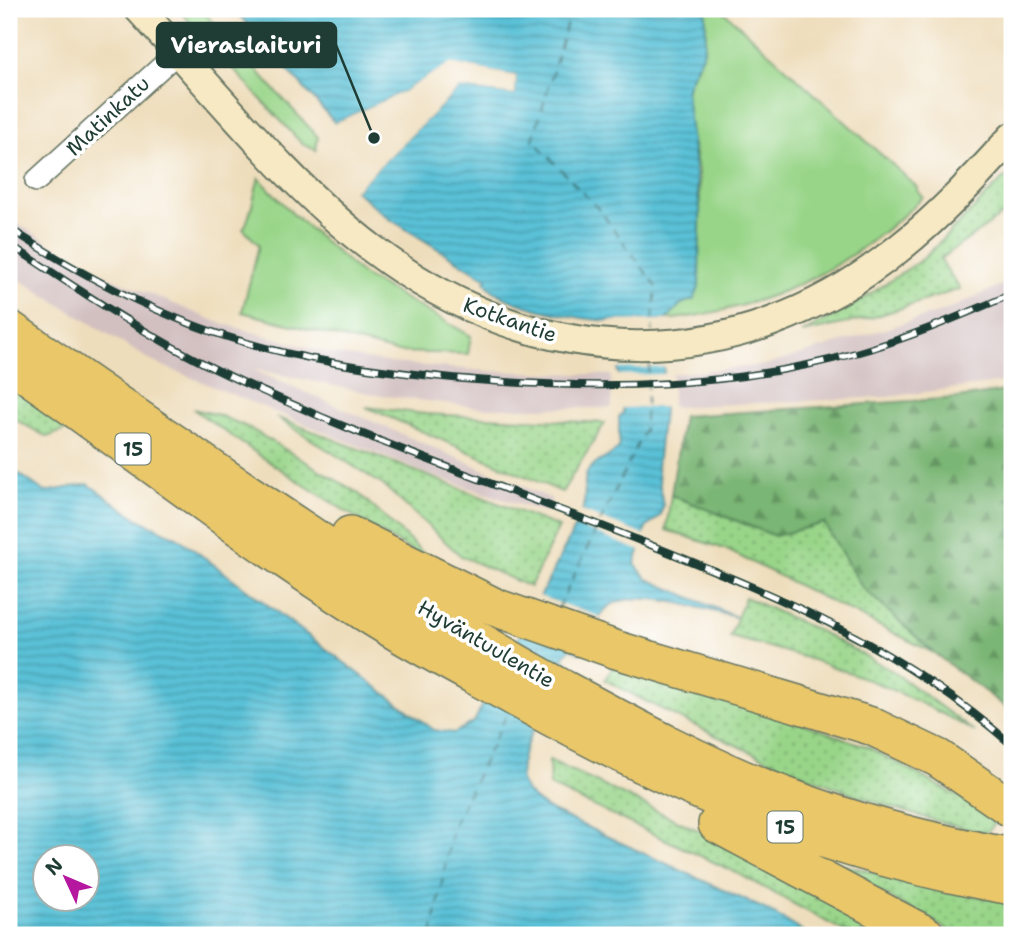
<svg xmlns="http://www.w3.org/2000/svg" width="1021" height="944" viewBox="0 0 1021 944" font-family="'Shantell Sans',sans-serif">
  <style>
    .industrial { fill: #d2bfc0 }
    .grass { fill: url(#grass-dots); stroke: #5c895e; stroke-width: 2 }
    .forest { fill: url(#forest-firs); stroke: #4c7a54; stroke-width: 2 }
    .park { fill: #99d589; stroke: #5c895e; stroke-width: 2 }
    .water { fill: url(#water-rules); stroke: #3c7f86; stroke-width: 2; fill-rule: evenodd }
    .pier { fill: #edb }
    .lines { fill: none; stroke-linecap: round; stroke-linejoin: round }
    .ferry { stroke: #316565; stroke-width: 2; stroke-dasharray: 9 7; stroke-linecap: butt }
    .street-casing { stroke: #677563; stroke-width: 24 }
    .secondary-casing { stroke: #677563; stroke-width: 32 }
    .highway-casing { stroke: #677563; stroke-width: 40 }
    .street { stroke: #fff; stroke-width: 21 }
    .secondary { stroke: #f7e9c3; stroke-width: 28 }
    .highway { stroke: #eac769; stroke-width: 37 }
    .rail-casing { stroke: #1f3d34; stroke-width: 8 }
    .rail { stroke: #fff; stroke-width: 5; stroke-dasharray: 16; stroke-linecap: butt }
    .labels { text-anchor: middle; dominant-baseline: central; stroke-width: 7; stroke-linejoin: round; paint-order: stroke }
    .shield { fill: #fff; stroke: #627771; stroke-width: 2 }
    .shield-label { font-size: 19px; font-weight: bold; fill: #1f3d34 }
    .street-label { font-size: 21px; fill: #1f3d34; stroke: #fff }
    .leader { fill: none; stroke: #1f3d34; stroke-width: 2.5 }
    .callout-dot { fill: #1f3d34; stroke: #fff; stroke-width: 2.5 }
    .callout { fill: #1f3d34; stroke: #1f3d34; stroke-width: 2.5 }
    .callout-label { font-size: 23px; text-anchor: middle; font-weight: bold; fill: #fff }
  </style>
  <defs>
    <pattern id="grass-dots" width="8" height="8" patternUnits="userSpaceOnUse" patternTransform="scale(1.75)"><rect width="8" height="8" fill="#99d589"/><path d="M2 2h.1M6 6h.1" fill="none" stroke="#7cae71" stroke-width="1.8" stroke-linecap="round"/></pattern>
    <pattern id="forest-firs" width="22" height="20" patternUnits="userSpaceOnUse" patternTransform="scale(1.75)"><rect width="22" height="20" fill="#7ab675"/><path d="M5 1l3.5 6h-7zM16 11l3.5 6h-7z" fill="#639561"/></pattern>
    <pattern id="water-rules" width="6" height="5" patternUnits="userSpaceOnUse" patternTransform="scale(1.75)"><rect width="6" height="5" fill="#5ac1d7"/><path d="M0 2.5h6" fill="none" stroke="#4a9eaf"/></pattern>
  </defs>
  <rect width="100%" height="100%" fill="#fff"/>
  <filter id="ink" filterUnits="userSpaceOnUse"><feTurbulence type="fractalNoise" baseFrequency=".0143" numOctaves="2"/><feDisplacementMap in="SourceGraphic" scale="14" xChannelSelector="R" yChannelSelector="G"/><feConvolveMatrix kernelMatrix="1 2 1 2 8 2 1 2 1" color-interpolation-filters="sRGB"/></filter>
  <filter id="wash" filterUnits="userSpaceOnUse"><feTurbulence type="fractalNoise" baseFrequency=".00686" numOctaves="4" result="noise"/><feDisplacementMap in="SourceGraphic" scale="28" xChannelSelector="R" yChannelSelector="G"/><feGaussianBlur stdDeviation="1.57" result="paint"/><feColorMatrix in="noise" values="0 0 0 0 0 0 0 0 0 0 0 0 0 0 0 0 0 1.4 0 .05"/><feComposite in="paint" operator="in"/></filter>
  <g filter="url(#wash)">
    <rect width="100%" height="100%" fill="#edb"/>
    <!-- industrial -->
    <path class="industrial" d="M9 218 95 271 220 323 329 353 391 363 488 371 611 375 612 408H484L378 395 249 368 552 499 545 513 430 475 153 362 9 273Z
      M1012 280V381L887 397 672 407V374L766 365 947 310Z"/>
    <!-- grass -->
    <path class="grass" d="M1005 177 1012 178V208L940 259 960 289 874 317 802 333 854 305 924 258Z
      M9 381 77 426 47 437 9 416Z
      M366 407 426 414 605 423 562 492Z
      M193 409 219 415 249 428 358 493 435 564C351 517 271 465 193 409Z
      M276 417 559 527 530 587 461 556 383 485Z
      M671 495 775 536 824 523 862 587 934 653 725 549 666 530Z
      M745 597 821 632 891 670 975 732C894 685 821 659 730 637Z
      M613 666 793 720 868 747 1000 819 986 833C857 806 721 741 605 680Z
      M549 760 778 868 904 935H851L737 873 550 786Z
      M821 859 956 893 1012 901V935H957Z"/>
    <!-- forest -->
    <path class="forest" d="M1012 390V712L934 653 862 587 824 523 775 536 671 495 683 416 958 398Z"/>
    <!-- park -->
    <path class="park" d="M178 9H201L318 137 316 150 302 144Z
      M706 9H721L918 188 917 190 923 197C848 270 769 309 665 320L681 304 694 299C700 258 703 205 697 165 693 141 685 120 686 95 687 76 702 65 705 46 706 35 705 21 706 9Z
      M259 178 293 214 363 275 471 336 468 354 396 352 242 312 259 245 243 229C251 219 254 192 259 178Z"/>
    <!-- water -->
    <path class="water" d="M234 9H706C705 21 707 38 704 49 699 65 689 76 686 92L700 212 699 287 694 299 681 304 665 321 663 412 657 467 663 506 660 516 646 528 635 564 647 579 736 617C704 610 628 583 604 611 594 622 587 640 579 653L571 648 563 658 571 666C555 693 509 756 523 786 529 797 542 805 552 811L773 913 808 935H9V467L45 492 88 484 138 519 177 537 434 730 454 733 474 722C510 652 550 583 582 511 588 499 581 480 589 469 597 460 611 458 619 447V417L623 412 621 376 618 373 619 322C588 320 502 309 485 282L487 279 388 218 355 190 459 88 515 95 516 76 450 64 403 92 335 123ZM46 856H88V898H46Z"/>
    <!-- pier -->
    <path class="pier" d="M450 63 516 76 515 95 459 88 355 190 354 186 457 85 512 91V79L451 67 405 95 336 126 335 123 403 92Z
      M670 320 667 367 615 369 616 325H609V321Z
      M667 374 666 407 620 408 615 375Z
      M579 510 647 536 643 552 572 524Z
      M536 595 604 618 585 649 519 627Z"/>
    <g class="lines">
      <!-- ferry -->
      <path class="ferry" d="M571 9 533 140 601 212 656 286 652 332
        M558 609 644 431 650 358
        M537 653 542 643
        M432 935 453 825 508 712"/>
    </g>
  </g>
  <g filter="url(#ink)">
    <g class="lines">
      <!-- street casing -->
      <g class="street-casing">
        <path id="street" d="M36 181 179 51"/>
      </g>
      <!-- secondary casing -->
      <g class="secondary-casing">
        <path id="secondary" d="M139 9C211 87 290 187 374 250 539 374 735 380 898 249 940 216 977 176 1012 137"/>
      </g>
      <!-- highway casing -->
      <g class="highway-casing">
        <path id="highway" d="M9 329C189 453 366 580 558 686 630 725 703 765 780 794 855 823 933 843 1012 857
          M9 362C128 445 243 535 366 613 414 644 465 670 516 698 680 789 825 854 1012 886
          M350 535 497 608 617 650 871 726 938 758 1012 809
          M717 824 926 935"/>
      </g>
      <!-- street -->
      <use href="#street" class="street"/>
      <!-- secondary -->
      <use href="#secondary" class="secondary"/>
      <!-- highway -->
      <use href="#highway" class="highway"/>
      <!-- rail casing -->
      <g class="rail-casing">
        <path id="rail" d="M9 228C67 266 131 301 196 326 286 360 381 372 476 380 603 390 735 388 859 352 912 337 962 315 1012 294
          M9 244C58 276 106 309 157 338 211 370 273 396 331 421 437 465 546 503 653 546 788 600 901 648 1012 745"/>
      </g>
      <!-- rail -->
      <use href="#rail" class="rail"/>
    </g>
  </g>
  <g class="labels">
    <!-- shield labels -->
    <g class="shield">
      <rect x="115.5" y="433.5" width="35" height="31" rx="5"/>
      <rect x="767.5" y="811.5" width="35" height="31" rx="5"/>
    </g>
    <g class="shield-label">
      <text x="133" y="449">15</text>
      <text x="785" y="827">15</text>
    </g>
    <!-- street labels -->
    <g class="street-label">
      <text transform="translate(108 116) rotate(-43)">Matinkatu</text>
      <text transform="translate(510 320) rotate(19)">Kotkantie</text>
      <text transform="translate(486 644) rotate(30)">Hyväntuulentie</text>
    </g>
  </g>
  <!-- callouts -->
  <path class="leader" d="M374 138L336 45"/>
  <circle class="callout-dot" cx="374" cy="138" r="7"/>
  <rect class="callout" x="157" y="23" width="179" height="44" rx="7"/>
  <g class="callout-label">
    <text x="246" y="53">Vieraslaituri</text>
  </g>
  <!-- margin -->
  <rect width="1021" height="944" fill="none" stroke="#fff" stroke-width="35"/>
  <!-- north arrow -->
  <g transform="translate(66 878) rotate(314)"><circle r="33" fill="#ffffff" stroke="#a5b1ae" stroke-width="2"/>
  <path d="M0-5L12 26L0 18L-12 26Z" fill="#b5179e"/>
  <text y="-10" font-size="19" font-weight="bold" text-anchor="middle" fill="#1f3d34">N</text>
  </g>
</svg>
